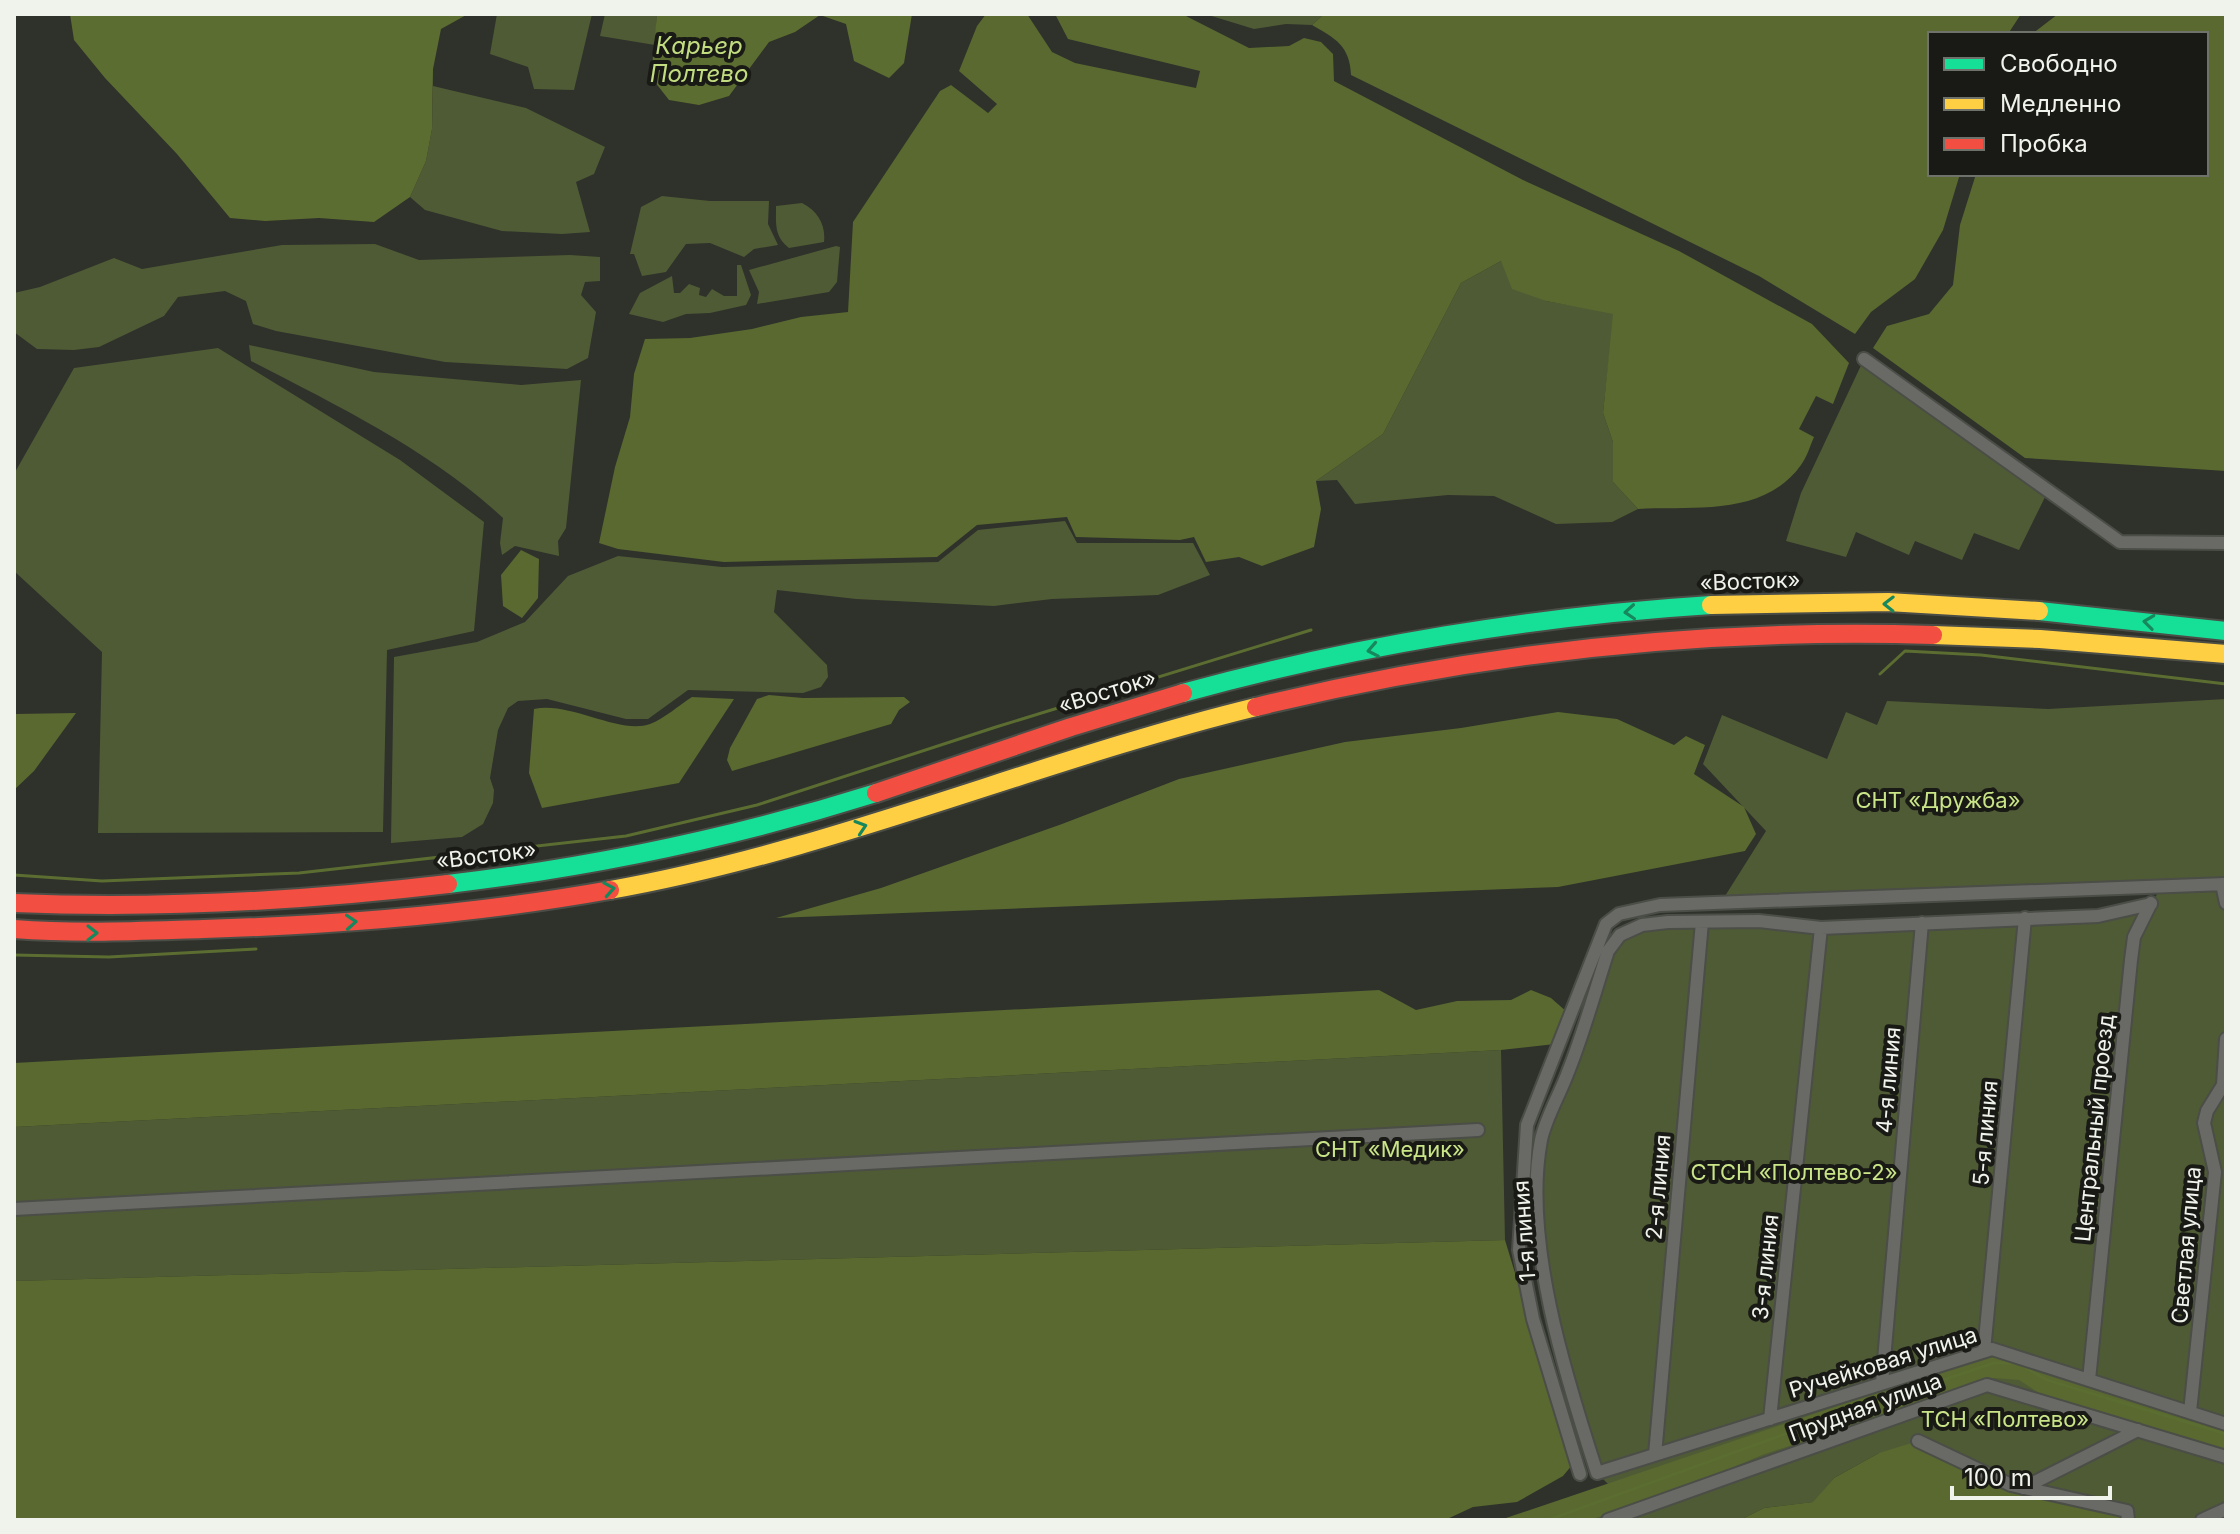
<svg xmlns="http://www.w3.org/2000/svg" width="2240" height="1534" viewBox="0 0 2240 1534" font-family="Inter,sans-serif">
  <style>
    .green { fill: #4f5b35 }
    .forest { fill: #596930 }
    .water { fill: #5c6d31 }
    .lines { fill: none; stroke-linecap: round; stroke-linejoin: round }
    .stream { stroke: #5c6d31; stroke-width: 3 }
    .street-casing { stroke: #4b4d47; stroke-width: 16 }
    .fast-casing { stroke: #4b4d47; stroke-width: 22 }
    .slow-casing { stroke: #4b4d47; stroke-width: 22 }
    .jam-casing { stroke: #4b4d47; stroke-width: 22 }
    .street { stroke: #696a66; stroke-width: 12 }
    .fast { stroke: #16e098; stroke-width: 18 }
    .slow { stroke: #ffcf43; stroke-width: 18 }
    .jam { stroke: #f24e42; stroke-width: 18 }
    .oneway { stroke: #17875d }
    .labels { text-anchor: middle; dominant-baseline: central; stroke-width: 8; stroke-linejoin: round; paint-order: stroke }
    .street-label { font-size: 22px; fill: #f0f3ec; stroke: #191a15 }
    .park-label { font-size: 22px; fill: #c9e587; stroke: #191a15 }
    .water-label { font-size: 24px; font-style: italic; fill: #c2dd80; stroke: #191a15 }
  </style>
  <rect width="100%" height="100%" fill="#2f312b"/>
  <!-- green -->
  <path class="green" d="M497 14H592L574 90 534 89 528 67 490 54Z
    M605 14H657L655 45 600 36Z
    M1205 14H1324L1312 25 1286 24 1254 29Z
    M433 86 526 108 605 147 594 174 576 182 590 232 562 234 502 231 425 210 410 197 426 161 432 129Z
    M662 196 710 201H769L768 224 778 245 754 249 744 257 710 243 686 244 666 272 642 276 634 254H630L641 207Z
    M802 203C818 211 826 225 824 242L789 248C774 236 776 224 776 206Z
    M375 244 419 260 570 255 600 257V281L585 282 581 295 596 312 588 358 567 369 445 362 276 331 253 324 246 301 225 291 178 297 164 316 99 347 74 350 37 349 14 332V293L40 287 114 258 142 269 282 245Z
    M836 246 840 247 837 282 829 292 757 304 759 292 749 270Z
    M1501 261 1546 301 1614 313 1603 413 1613 442V482L1638 509 1612 522 1556 524 1494 496 1448 495 1355 504 1337 480 1316 481 1383 434 1461 283Z
    M737 265H741L751 295 746 305 710 313 686 314 663 322 629 314 640 293 672 276 674 293H680L689 284 700 288 699 295 706 297 712 289 724 296H737Z
    M249 345 374 372 521 385 581 380 566 528 558 541 559 556 515 546 502 555 500 543 503 518C431 451 338 406 251 361Z
    M218 348 400 460 484 522 474 631 387 650 383 832 98 833 102 652 14 571V474L74 368Z
    M1864 359 2049 489 2019 550 1974 533 1962 560 1915 541 1909 555 1856 532 1846 557 1786 541 1801 493Z
    M1065 521 1077 543H1193L1210 575 1158 595 1052 599 994 606 856 599 777 590 774 612 827 665 828 677 821 687 803 693 688 690 648 719H626L547 699 518 701 508 708 498 730 490 778 494 790 493 803 483 824 462 837 391 843 394 657 477 642 525 622 568 576 618 556 722 567 938 562 978 530Z
    M2226 699V1520H2128L1879 1453 1834 1478 1814 1502 1764 1508 1740 1520H1548L1619 1495 1597 1473 1541 1254V1138L1620 935 1668 922 1821 928 2098 916 2151 904 2161 888 1720 904 1766 831 1703 764 1722 715 1827 759 1846 712 1877 725 1887 701 2048 709Z
    M1501 1050 1505 1240 14 1281V1127Z"/>
  <!-- forest -->
  <path class="forest" d="M986 14H1027L1052 52 1075 63 1196 88 1200 71 1068 39 1055 14H1182L1249 48 1289 46 1304 38 1321 42 1333 54 1334 81 1523 180 1679 251 1812 324 1849 363 1833 404 1816 396 1799 429 1814 437C1810 446 1807 457 1801 465 1764 517 1694 506 1638 509L1613 482V442L1603 413 1613 314 1546 301 1512 289 1501 261 1461 283 1383 434 1316 481 1321 509 1314 547 1262 566 1239 557 1206 562 1194 537 1180 540 1076 537 1067 517 977 525 937 557 724 562 618 549 599 543 615 467 630 417 634 374 645 339 690 338 752 329 801 317 848 312 853 222 940 91 951 85 988 113 997 104 959 71 977 26Z
    M1324 14H2021L2008 34H1930V174H1960L1943 230 1915 279 1871 312 1855 334 1759 276 1351 75C1350 46 1335 38 1312 25Z
    M2058 14H2226V471L2025 458 1873 348 1887 326 1929 314 1953 285 1960 225 1976 174H2206V34H2032Z
    M521 550 539 559 538 598 522 618 503 606 501 575Z
    M769 695 803 698 904 697 910 702 899 710 891 724 732 771 727 760 730 748 757 699Z
    M692 697 734 699 679 783 542 808 529 773 534 709C570 701 619 735 650 724 664 719 679 705 692 697Z
    M1558 712 1617 719 1674 745 1686 736 1705 745 1694 774 1744 807 1756 834 1745 851 1558 887 776 918 881 888 1062 824 1179 779 1345 742 1461 728Z
    M76 713 34 771 14 790V714Z
    M1379 990 1416 1010 1457 1001 1511 1000 1531 990 1551 998 1567 1012 1564 1043 1501 1050 14 1127V1063Z
    M1505 1240 1573 1464 1563 1476 1517 1502 1473 1507 1445 1520H14V1281Z
    M1991 1354 2025 1356 2053 1375 2226 1428V1453L2048 1399 2019 1380 1994 1378 1762 1455 1694 1484 1590 1520H1500Z
    M1918 1441 2011 1485 2127 1511 2128 1520H1740L1764 1508 1813 1502 1834 1478 1879 1453Z"/>
  <!-- water -->
  <path class="water" d="M70 14H468L441 29 433 69 432 129 426 161 410 197 374 222 319 218 265 221 230 218 177 154 105 78 74 40Z
    M657 14H912L904 63 889 78 854 61 846 24 820 15 795 32 769 42 729 96 699 105 669 100 651 77Z"/>
  <g class="lines">
    <!-- stream -->
    <path class="stream" d="M1880 674 1905 651 1981 655 2226 684
      M14 875 102 881 299 873 626 836 757 805 996 727 1311 630
      M14 955 109 957 256 949
      M1548 1520 1818 1422 1994 1363H2017L2047 1380 2226 1434"/>
    <!-- street casing -->
    <g class="street-casing">
      <path id="street" d="M1864 359 2120 542 2226 543
        M2222 884 2226 903
        M2151 904 2098 916 1821 928 1759 921 1668 922 1642 925 1620 935 1608 951C1595 991 1584 1032 1568 1072 1560 1094 1546 1117 1541 1140 1522 1239 1566 1378 1597 1473L1992 1349 2226 1424
        M14 1209 1478 1130
        M1984 1351 2025 918
        M2089 1380 2131 960 2134 937 2151 903
        M1882 1383 1922 923
        M2190 1412 2215 1172 2204 1123 2207 1111 2223 1085 2226 1039
        M1770 1419 1821 928
        M1918 1441 2011 1485 2127 1511 2128 1520
        M1655 1455 1702 922
        M1580 1474 1533 1319 1519 1250 1527 1125 1606 924 1619 914 1660 905 2226 884
        M2023 1488 2138 1430
        M1608 1520 1987 1385 2226 1457
        M2202 1520 2226 1509"/>
    </g>
    <!-- fast casing -->
    <g class="fast-casing">
      <path id="fast" d="M2039 611 2226 631
        M1183 693C1353 646 1536 616 1711 605
        M448 884C594 867 736 837 876 793"/>
    </g>
    <!-- slow casing -->
    <g class="slow-casing">
      <path id="slow" d="M1711 605 1888 602 2039 611
        M1933 635 2040 639 2226 654
        M610 890C831 851 1039 760 1256 707"/>
    </g>
    <!-- jam casing -->
    <g class="jam-casing">
      <path id="jam" d="M1256 707C1476 653 1706 628 1933 635
        M876 793 1071 727 1183 693
        M14 903C160 909 304 901 448 884
        M14 929C79 934 138 931 203 929 340 925 476 914 610 890"/>
    </g>
    <!-- street -->
    <use href="#street" class="street"/>
    <!-- fast -->
    <use href="#fast" class="fast"/>
    <!-- slow -->
    <use href="#slow" class="slow"/>
    <!-- jam -->
    <use href="#jam" class="jam"/>
  </g>
  <!-- one-way arrows -->
  <defs><path id="oneway-chevron" d="M-2-3.5L2.5 0L-2 3.5" fill="none" stroke-width="1.6" stroke-linecap="round" stroke-linejoin="round" transform="scale(2)"/></defs>
  <g class="oneway">
    <use href="#oneway-chevron" transform="translate(1889 604) rotate(-179)"/>
    <use href="#oneway-chevron" transform="translate(1630 612) rotate(176)"/>
    <use href="#oneway-chevron" transform="translate(2149 622) rotate(-173)"/>
    <use href="#oneway-chevron" transform="translate(1373 650) rotate(169)"/>
    <use href="#oneway-chevron" transform="translate(861 827) rotate(-18)"/>
    <use href="#oneway-chevron" transform="translate(609 889) rotate(-10)"/>
    <use href="#oneway-chevron" transform="translate(351 922) rotate(-4)"/>
    <use href="#oneway-chevron" transform="translate(92 933)"/>
  </g>
  <g class="labels">
    <!-- street labels -->
    <g class="street-label">
      <text transform="translate(1750 581) rotate(-2)">«Восток»</text>
      <text transform="translate(1107 691) rotate(-17)">«Восток»</text>
      <text transform="translate(486 855) rotate(-7)">«Восток»</text>
      <text transform="translate(1888 1080) rotate(-85)">4-я линия</text>
      <text transform="translate(2094 1128) rotate(-84)">Центральный проезд</text>
      <text transform="translate(1985 1133) rotate(-85)">5-я линия</text>
      <text transform="translate(1658 1187) rotate(-85)">2-я линия</text>
      <text transform="translate(1524 1231) rotate(-94)">1-я линия</text>
      <text transform="translate(2186 1245) rotate(-85)">Светлая улица</text>
      <text transform="translate(1765 1267) rotate(-84)">3-я линия</text>
      <text transform="translate(1883 1362) rotate(-17)">Ручейковая улица</text>
      <text transform="translate(1865 1407) rotate(-20)">Прудная улица</text>
    </g>
    <!-- park labels -->
    <g class="park-label">
      <text x="1938" y="800">СНТ «Дружба»</text>
      <text x="1390" y="1149">СНТ «Медик»</text>
      <text x="1794" y="1172">СТСН «Полтево-2»</text>
      <text x="2005" y="1419">ТСН «Полтево»</text>
    </g>
    <!-- water labels -->
    <g class="water-label">
      <text x="699" y="45">Карьер<tspan x="699" dy="28">Полтево</tspan></text>
    </g>
  </g>
  <!-- border -->
  <rect width="2240" height="1534" fill="none" stroke="#f0f3ec" stroke-width="32"/>
  <!-- legend -->
  <rect x="1928" y="32" width="280" height="144" fill="#191a15" stroke="#6f716b" stroke-width="2"/>
  <rect x="1944" y="58" width="40" height="12" fill="#16e098" stroke="#6f716b" stroke-width="2"/>
  <text x="2000" y="72" font-size="24" fill="#f0f3ec">Свободно</text>
  <rect x="1944" y="98" width="40" height="12" fill="#ffcf43" stroke="#6f716b" stroke-width="2"/>
  <text x="2000" y="112" font-size="24" fill="#f0f3ec">Медленно</text>
  <rect x="1944" y="138" width="40" height="12" fill="#f24e42" stroke="#6f716b" stroke-width="2"/>
  <text x="2000" y="152" font-size="24" fill="#f0f3ec">Пробка</text>
  <!-- scale -->
  <path d="M1952 1486v12h158v-12" fill="none" stroke="#f0f3ec" stroke-width="4"/>
  <text x="1964" y="1486" font-size="24" fill="#f0f3ec" stroke="#191a15" stroke-width="6" paint-order="stroke">100 m</text>
</svg>
